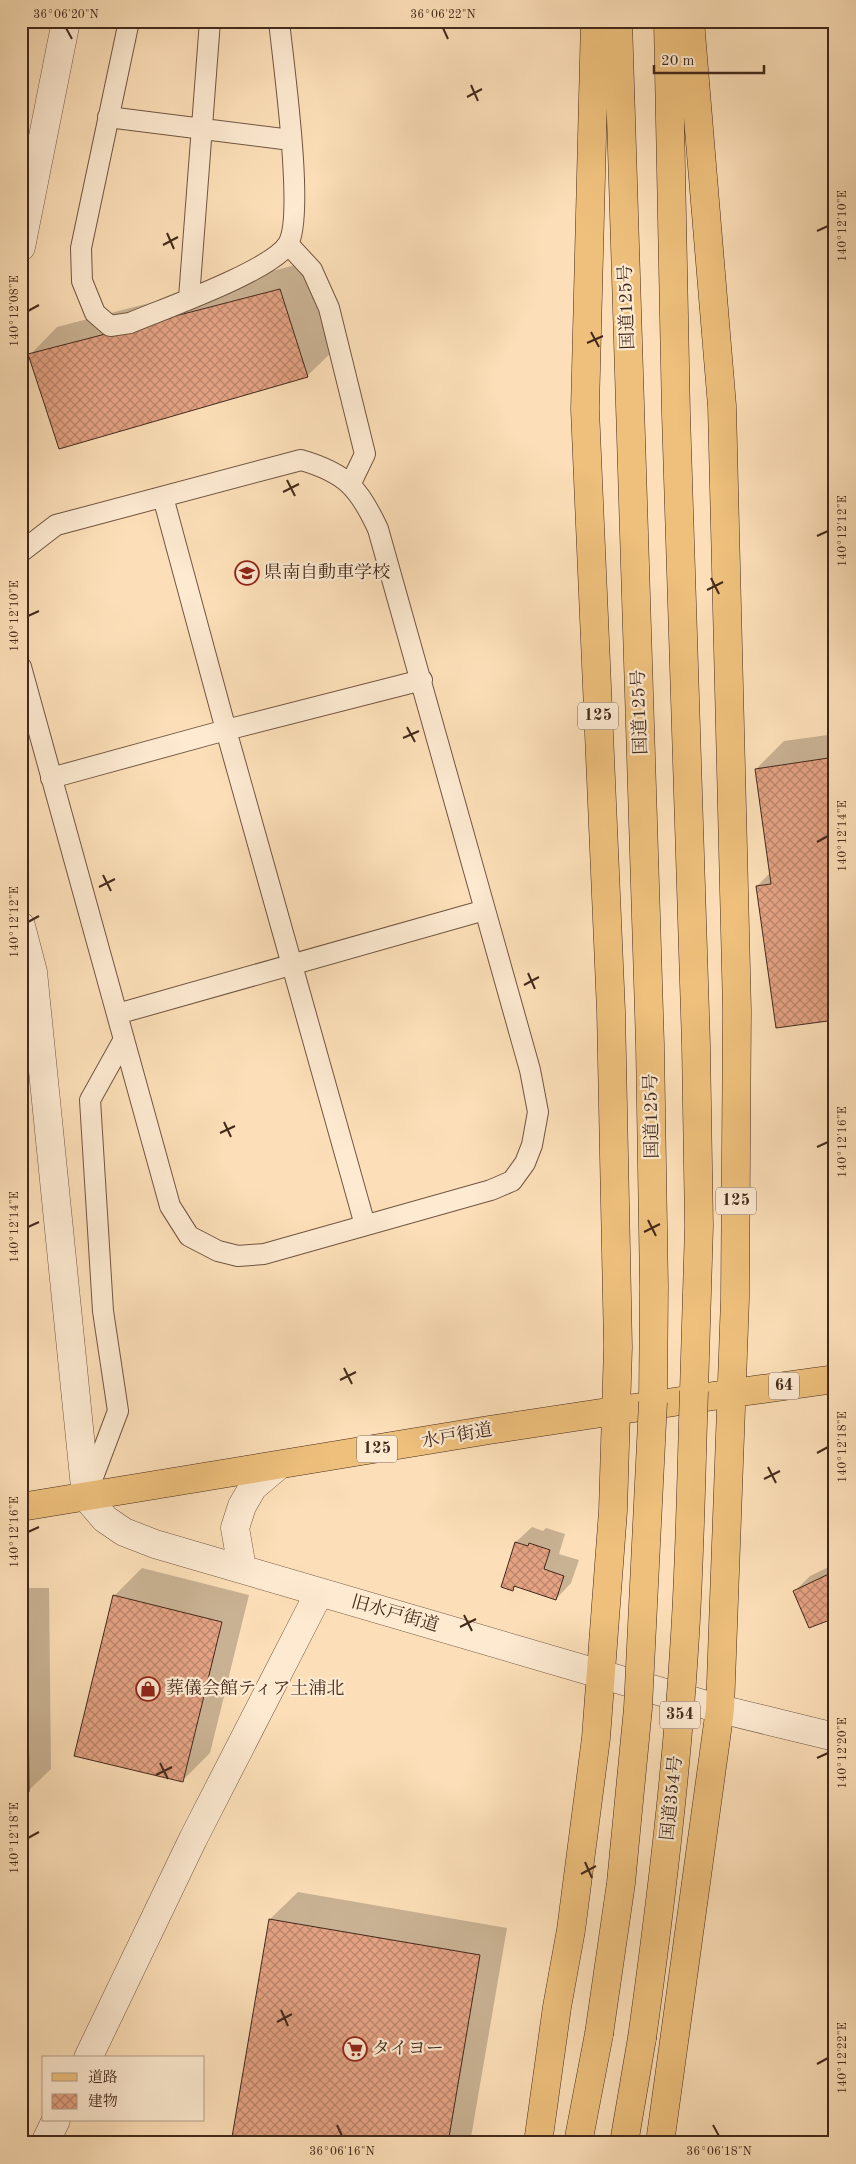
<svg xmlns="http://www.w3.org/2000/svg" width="856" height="2164" viewBox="0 0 856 2164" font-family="'Old Standard TT','Noto Serif JP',serif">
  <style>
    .shadow { fill: #0003 }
    .building { fill: url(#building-cross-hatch); stroke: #43291b }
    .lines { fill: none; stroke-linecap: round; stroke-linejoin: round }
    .service-casing { stroke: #715642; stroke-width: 22 }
    .minor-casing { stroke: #715642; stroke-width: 29 }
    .tertiary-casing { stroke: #715642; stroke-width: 29 }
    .primary-casing { stroke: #43291b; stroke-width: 29 }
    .trunk-casing { stroke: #43291b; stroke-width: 29 }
    .service { stroke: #fdead1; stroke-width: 20 }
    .minor { stroke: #fdead1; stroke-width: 28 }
    .tertiary { stroke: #fdead1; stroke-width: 28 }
    .primary { stroke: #eec07c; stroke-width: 28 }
    .trunk { stroke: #eec07c; stroke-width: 28 }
    .trunk-bridge-casing { stroke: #43291b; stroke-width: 29; stroke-linecap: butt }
    .trunk-bridge { stroke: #eec07c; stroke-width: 28 }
    .ticks { fill: none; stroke: #43291b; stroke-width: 2 }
    .labels { text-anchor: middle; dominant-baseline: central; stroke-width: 4.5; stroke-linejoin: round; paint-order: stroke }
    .shield { fill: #fdead1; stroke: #7b6352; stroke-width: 1 }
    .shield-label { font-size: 16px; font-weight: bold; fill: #43291b }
    .street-label { font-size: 18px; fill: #43291b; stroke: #fdead1 }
    .poi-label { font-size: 18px; fill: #43291b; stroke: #fdead1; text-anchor: start }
    .neatline { fill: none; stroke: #43291b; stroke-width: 2 }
    .ticks-label { font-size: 12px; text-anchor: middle; fill: #43291b }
  </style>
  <defs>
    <pattern id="building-cross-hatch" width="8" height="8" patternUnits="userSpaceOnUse" patternTransform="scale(1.25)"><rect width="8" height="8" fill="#e5a384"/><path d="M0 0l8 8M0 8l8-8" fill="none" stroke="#bb856b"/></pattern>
  </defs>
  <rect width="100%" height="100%" fill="#fcdfb8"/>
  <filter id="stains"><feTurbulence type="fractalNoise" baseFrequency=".004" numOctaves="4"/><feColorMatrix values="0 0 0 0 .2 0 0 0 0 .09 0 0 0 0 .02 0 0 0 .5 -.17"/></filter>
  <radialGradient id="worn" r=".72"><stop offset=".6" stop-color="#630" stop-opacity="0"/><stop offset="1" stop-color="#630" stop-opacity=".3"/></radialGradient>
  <!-- shadow -->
  <path class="shadow" d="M307 262 335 349 307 376 30 355 57 327Z
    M835 734V1019L757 886 771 872 756 769 784 741Z
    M532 1527 543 1531 546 1528 565 1534 559 1554 579 1560 571 1583 556 1599 516 1586 512 1589 502 1586 516 1542Z
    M835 1564V1616L795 1591 810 1576Z
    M142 1568 249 1595 210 1753 182 1781 114 1596Z
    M21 1588H49L51 1769 28 1791H21Z
    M298 1892 507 1928 470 2143H232L270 1919Z"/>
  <!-- building -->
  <path class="building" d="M280 289 308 377 59 449 28 354Z
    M835 757V1020L776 1028 756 886 771 884 755 769Z
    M515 1542 528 1546 529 1543 550 1550 544 1569 564 1576 556 1600 514 1586 513 1591 501 1587Z
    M835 1571V1618L809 1628 793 1591Z
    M113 1595 222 1622 183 1782 74 1756Z
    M21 1610H27L29 1792H21Z
    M269 1919 480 1955 448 2143H231Z"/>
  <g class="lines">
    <!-- service casing -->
    <g class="service-casing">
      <path id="service" d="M129 21 81 248 82 281 95 313 110 326 130 323C163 309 271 271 288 244 305 216 283 61 279 21
        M108 117 291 140
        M288 244 312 270 329 308 365 454 351 483
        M189 298 210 21
        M163 497 226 730 365 1225
        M21 552 56 525 301 460C346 473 359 488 378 529L530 1070 538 1112 532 1145 525 1163 512 1181 491 1190 264 1254 238 1256 218 1251 189 1236 170 1206 21 667
        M51 778 226 730 422 680
        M117 1014 485 910
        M87 1493 118 1411 103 1311 90 1100 124 1039"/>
    </g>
    <!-- minor casing -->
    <g class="minor-casing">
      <path id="minor" d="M21 247 66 21
        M88 2058 193 1839 319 1593
        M45 2143 56 2120"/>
    </g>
    <!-- tertiary casing -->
    <g class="tertiary-casing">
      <path id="tertiary" d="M21 926 33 972 86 1497 105 1519 124 1532 155 1544 720 1709 835 1737
        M242 1568 235 1528 242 1506 253 1487 278 1466"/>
    </g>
    <!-- primary casing -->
    <g class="primary-casing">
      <path id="primary" d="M733 1393 835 1379"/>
    </g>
    <!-- trunk casing -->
    <g class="trunk-casing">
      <path id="trunk" d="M618 21 650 1045 654 1287 653 1402
        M668 21 676 414 696 1045 699 1226 694 1391
        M21 1507 489 1430 733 1393
        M538 2143 557 2007 571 1930 596 1738 613 1511 616 1412 618 1347 611 1011 585 409 595 21
        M578 2143 599 2034
        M624 2143 642 2038
        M660 2143 720 1709 735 1299 737 1010 722 406 690 21"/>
    </g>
    <!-- service -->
    <use href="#service" class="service"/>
    <!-- minor -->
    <use href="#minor" class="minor"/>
    <!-- tertiary -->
    <use href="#tertiary" class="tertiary"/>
    <!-- primary -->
    <use href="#primary" class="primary"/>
    <!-- trunk -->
    <use href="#trunk" class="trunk"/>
    <!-- trunk-bridge casing -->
    <g class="trunk-bridge-casing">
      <path id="trunk-bridge" d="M599 2034 621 1883 638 1708 653 1402
        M642 2038C660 1910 676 1781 684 1651 690 1565 691 1477 694 1391"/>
    </g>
    <!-- trunk-bridge -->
    <use href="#trunk-bridge" class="trunk-bridge"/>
  </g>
  <!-- ticks -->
  <path class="ticks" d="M66 28 72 39M443 28 448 39M471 85 478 101M467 97 482 89M817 231 828 226M167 233 174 249M163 245 178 237M28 311 39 305M591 332 599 347M587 343 603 336M287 480 295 496M283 492 299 484M817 536 828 531M711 578 719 594M707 590 723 582M28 616 39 611M407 727 415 742M403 738 419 731M817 842 828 836M103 875 111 891M99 887 115 879M28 922 39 916M528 973 535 989M524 985 539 977M224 1122 231 1137M220 1133 235 1126M817 1147 828 1142M648 1220 656 1236M28 1227 39 1222M644 1232 660 1224M344 1368 352 1384M340 1380 356 1372M817 1453 828 1447M768 1467 776 1483M764 1479 780 1471M28 1532 39 1527M464 1615 472 1631M460 1627 476 1619M817 1758 828 1753M160 1763 168 1779M156 1775 172 1767M28 1838 39 1832M585 1862 592 1878M581 1874 596 1866M281 2010 288 2026M277 2022 292 2014M817 2064 828 2058M337 2125 342 2136M713 2125 719 2136"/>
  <!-- icons -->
  <defs>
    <g id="school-ring" transform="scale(1.25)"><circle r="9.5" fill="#fdead1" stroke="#8f2418" stroke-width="1.5"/><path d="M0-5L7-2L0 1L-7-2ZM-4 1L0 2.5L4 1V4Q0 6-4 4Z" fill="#8f2418"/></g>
    <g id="shop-ring" transform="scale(1.25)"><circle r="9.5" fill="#fdead1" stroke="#8f2418" stroke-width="1.5"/><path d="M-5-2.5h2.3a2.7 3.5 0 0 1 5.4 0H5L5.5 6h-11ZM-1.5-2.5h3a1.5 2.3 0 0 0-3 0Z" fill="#8f2418"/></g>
    <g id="supermarket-ring" transform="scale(1.25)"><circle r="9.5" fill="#fdead1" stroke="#8f2418" stroke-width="1.5"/><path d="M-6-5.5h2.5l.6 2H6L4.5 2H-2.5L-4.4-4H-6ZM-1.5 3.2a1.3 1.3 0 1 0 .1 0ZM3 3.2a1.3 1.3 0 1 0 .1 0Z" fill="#8f2418"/></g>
  </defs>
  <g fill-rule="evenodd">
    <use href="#school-ring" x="247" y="573"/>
    <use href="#shop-ring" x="148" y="1689"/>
    <use href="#supermarket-ring" x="355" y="2049"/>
  </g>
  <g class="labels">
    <!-- shield labels -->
    <g class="shield">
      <rect x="578" y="702.5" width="40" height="27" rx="4"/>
      <rect x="716" y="1187.5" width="40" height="27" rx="4"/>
      <rect x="769" y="1372.5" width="30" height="27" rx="4"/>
      <rect x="357" y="1435.5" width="40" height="27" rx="4"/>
      <rect x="660" y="1701.5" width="40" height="27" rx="4"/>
    </g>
    <g class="shield-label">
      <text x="598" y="716">125</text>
      <text x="736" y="1201">125</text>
      <text x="784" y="1386">64</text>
      <text x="377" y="1449">125</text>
      <text x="680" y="1715">354</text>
    </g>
    <!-- street labels -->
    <g class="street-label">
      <text transform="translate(627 307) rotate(-92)">国道125号</text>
      <text transform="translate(640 712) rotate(-92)">国道125号</text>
      <text transform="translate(652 1116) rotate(-91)">国道125号</text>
      <text transform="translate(457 1436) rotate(-10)">水戸街道</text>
      <text transform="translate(395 1614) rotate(16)">旧水戸街道</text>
      <text transform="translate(672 1798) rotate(-84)">国道354号</text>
    </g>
    <!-- poi labels -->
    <g class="poi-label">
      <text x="264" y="573">県南自動車学校</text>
      <text x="166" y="1689">葬儀会館ティア土浦北</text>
      <text x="372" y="2049">タイヨー</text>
    </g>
  </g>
  <!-- margin -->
  <rect width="856" height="2164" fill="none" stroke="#fcdfb8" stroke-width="55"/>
  <!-- legend -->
  <rect x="42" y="2056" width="162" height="65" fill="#fdead1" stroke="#b39d88"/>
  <rect x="52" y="2073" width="25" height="8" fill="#eec07c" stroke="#b39d88"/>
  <text x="88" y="2082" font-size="15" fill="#43291b">道路</text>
  <rect x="52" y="2094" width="25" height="15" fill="url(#building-cross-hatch)" stroke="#b39d88"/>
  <text x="88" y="2106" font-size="15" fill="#43291b">建物</text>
  <!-- scale -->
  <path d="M654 65v8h110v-8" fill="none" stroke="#43291b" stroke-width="2.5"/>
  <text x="661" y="65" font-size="15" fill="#43291b" stroke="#fdead1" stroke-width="4" paint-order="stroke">20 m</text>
  <rect x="28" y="28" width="800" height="2108" class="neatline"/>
  <g class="ticks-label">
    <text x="66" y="18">36°06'20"N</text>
    <text x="443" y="18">36°06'22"N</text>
    <text transform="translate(842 226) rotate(-90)" y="4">140°12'10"E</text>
    <text transform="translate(14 311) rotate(-90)" y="4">140°12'08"E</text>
    <text transform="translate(842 531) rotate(-90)" y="4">140°12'12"E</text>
    <text transform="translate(14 616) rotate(-90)" y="4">140°12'10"E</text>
    <text transform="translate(842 836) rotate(-90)" y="4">140°12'14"E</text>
    <text transform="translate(14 922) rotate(-90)" y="4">140°12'12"E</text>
    <text transform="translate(842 1142) rotate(-90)" y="4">140°12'16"E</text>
    <text transform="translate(14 1227) rotate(-90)" y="4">140°12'14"E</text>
    <text transform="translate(842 1447) rotate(-90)" y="4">140°12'18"E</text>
    <text transform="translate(14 1532) rotate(-90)" y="4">140°12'16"E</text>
    <text transform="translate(842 1753) rotate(-90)" y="4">140°12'20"E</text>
    <text transform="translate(14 1838) rotate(-90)" y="4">140°12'18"E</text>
    <text transform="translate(842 2058) rotate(-90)" y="4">140°12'22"E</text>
    <text x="342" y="2155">36°06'16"N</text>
    <text x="719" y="2155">36°06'18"N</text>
  </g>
  <rect width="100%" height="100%" filter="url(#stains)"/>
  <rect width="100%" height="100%" fill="url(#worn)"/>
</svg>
